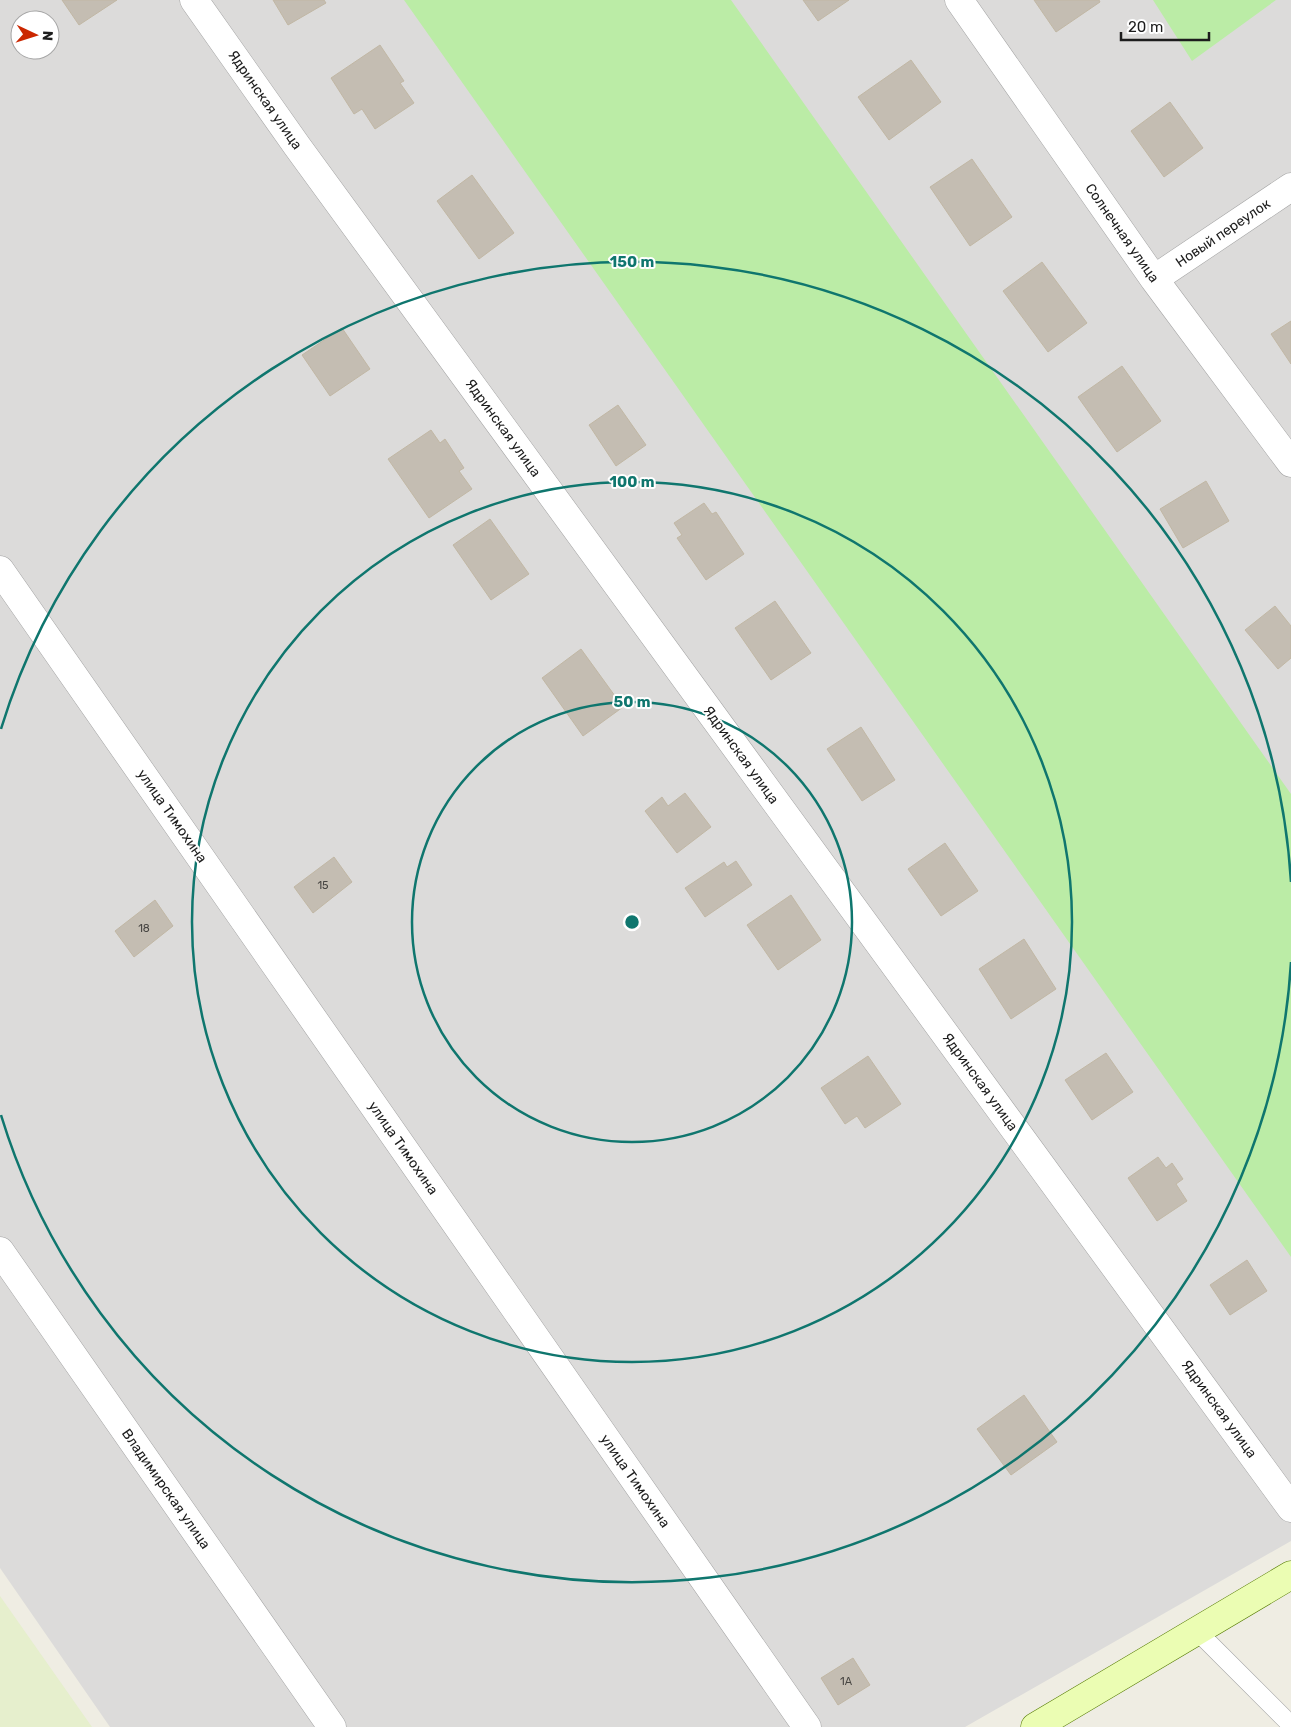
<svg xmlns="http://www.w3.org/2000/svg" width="1291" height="1727" viewBox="0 0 1291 1727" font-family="Rubik,sans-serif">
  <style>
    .residential { fill: #dcdbda; fill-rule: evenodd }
    .farmland { fill: #e6efcd }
    .grass { fill: #bbeca6 }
    .building { fill: #c4bdb2; stroke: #c1b7a4 }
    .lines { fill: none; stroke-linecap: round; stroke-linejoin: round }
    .service-casing { stroke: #a4a4a4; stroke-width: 19 }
    .minor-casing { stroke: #a4a4a4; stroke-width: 29 }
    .secondary-casing { stroke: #547900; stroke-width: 29 }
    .service { stroke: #fff; stroke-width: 18 }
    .minor { stroke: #fff; stroke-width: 28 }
    .secondary { stroke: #ebfdb3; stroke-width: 28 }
    .ring { fill: none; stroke: #0f766e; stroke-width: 2.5 }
    .labels { text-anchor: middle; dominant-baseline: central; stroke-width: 4; stroke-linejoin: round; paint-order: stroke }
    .number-label { font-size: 11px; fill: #474542 }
    .street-label { font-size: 14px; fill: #1d1d1d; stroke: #fff }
    .centre { fill: #0f766e; stroke: #fff; stroke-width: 2.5 }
    .ring-label { font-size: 15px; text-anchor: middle; font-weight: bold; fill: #0f766e; stroke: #fff; stroke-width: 4; stroke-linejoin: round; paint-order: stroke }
  </style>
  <rect width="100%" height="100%" fill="#efede3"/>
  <!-- residential -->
  <path class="residential" d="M0 0H1291V1541L965 1727H110L0 1568ZM20 20H50V50H20Z"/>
  <!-- farmland -->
  <path class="farmland" d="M0 1596 92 1727H0Z"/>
  <!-- grass -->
  <path class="grass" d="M404 0H731L1291 794V1257Z
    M1153 0H1276L1192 61Z"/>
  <!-- building -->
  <path class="building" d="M62 0H117L79 25Z
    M273 0H324L326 3 288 25Z
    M803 0H849L818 21Z
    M1034 0H1099L1100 2 1056 32Z
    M380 45 404 81 400 83 414 103 375 129 362 109 354 114 331 78Z
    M911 60 941 102 889 140 858 97Z
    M1170 102 1203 148 1164 177 1131 131Z
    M972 159 1012 217 970 246 930 187Z
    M472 175 514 233 479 259 437 201Z
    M1042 262 1087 323 1048 352 1003 291Z
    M1291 321V364L1271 334Z
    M342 328 370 369 330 396 302 355Z
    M1122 366 1161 421 1117 452 1078 397Z
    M618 405 646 445 616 466 589 425Z
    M431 430 440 443 445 439 464 468 459 471 472 489 429 518 388 459Z
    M1206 481 1229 521 1183 548 1160 509Z
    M704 503 712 514 716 512 744 554 706 580 677 538 682 535 674 523Z
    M490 519 529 574 491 600 453 545Z
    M775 601 811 653 771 680 735 628Z
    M1275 606 1291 626V658L1278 669 1245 630Z
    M581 649 623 707 583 736 542 678Z
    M861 727 895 780 862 801 827 749Z
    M685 793 711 827 677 853 645 811 662 797 668 806Z
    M945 843 978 891 941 916 908 869Z
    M334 857 352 882 313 913 294 887Z
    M736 861 752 885 705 917 685 888 724 862 727 867Z
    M791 895 821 940 778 970 747 925Z
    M155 900 173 926 134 957 115 931Z
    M1024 939 1056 989 1011 1019 979 969Z
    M1106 1053 1133 1092 1092 1120 1065 1080Z
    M868 1056 901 1104 865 1128 857 1116 845 1124 821 1088Z
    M1158 1157 1166 1168 1172 1163 1183 1179 1176 1184 1187 1201 1157 1221 1128 1178Z
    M1247 1260 1267 1291 1230 1315 1210 1285Z
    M1024 1395 1057 1442 1011 1475 977 1429Z
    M853 1658 870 1685 838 1705 821 1678Z"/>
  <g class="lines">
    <!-- service casing -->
    <g class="service-casing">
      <path id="service" d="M1197 1631 1291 1725"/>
    </g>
    <!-- minor casing -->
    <g class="minor-casing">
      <path id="minor" d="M194 0 297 146 1291 1508
        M959 0 1154 279 1291 463
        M1154 279 1291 187
        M0 570 807 1727
        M0 1251 332 1727"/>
    </g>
    <!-- secondary casing -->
    <g class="secondary-casing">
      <path id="secondary" d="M1035 1727 1291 1575"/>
    </g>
    <!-- service -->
    <use href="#service" class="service"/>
    <!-- minor -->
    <use href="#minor" class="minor"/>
    <!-- secondary -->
    <use href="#secondary" class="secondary"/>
  </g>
  <!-- distance rings -->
  <g class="ring">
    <circle cx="632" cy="922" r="220"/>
    <circle cx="632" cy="922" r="440"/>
    <path d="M1291 962A660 660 0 0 1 1 1115M1 729A660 660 0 0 1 1291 882"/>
  </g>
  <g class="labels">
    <!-- number labels -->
    <g class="number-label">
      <text x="323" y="885">15</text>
      <text x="144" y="928">18</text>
      <text x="846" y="1681">1А</text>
    </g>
    <!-- street labels -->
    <g class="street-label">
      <text transform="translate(265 100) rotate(55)">Ядринская улица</text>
      <text transform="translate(1122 233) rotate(55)">Солнечная улица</text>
      <text transform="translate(1223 233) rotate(-34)">Новый переулок</text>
      <text transform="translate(503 428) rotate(54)">Ядринская улица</text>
      <text transform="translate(741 755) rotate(54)">Ядринская улица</text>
      <text transform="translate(172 816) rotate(55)">улица Тимохина</text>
      <text transform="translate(980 1082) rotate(54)">Ядринская улица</text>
      <text transform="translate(403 1148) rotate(55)">улица Тимохина</text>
      <text transform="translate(1219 1409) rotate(54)">Ядринская улица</text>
      <text transform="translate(635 1481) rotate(55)">улица Тимохина</text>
      <text transform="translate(166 1489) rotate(55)">Владимирская улица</text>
    </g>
  </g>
  <circle cx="632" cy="922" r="8" class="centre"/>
  <g class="ring-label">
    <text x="632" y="267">150 m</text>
    <text x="632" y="487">100 m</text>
    <text x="632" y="707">50 m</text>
  </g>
  <!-- north arrow -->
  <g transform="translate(35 35) rotate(94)"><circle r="24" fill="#ffffff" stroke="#a5a5a5"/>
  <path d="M0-4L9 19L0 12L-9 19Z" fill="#cb2700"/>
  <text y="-8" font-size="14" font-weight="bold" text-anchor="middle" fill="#1d1d1d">N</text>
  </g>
  <!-- scale -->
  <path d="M1121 32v8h88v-8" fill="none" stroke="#1d1d1d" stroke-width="2.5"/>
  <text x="1128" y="32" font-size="15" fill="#1d1d1d" stroke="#ffffff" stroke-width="4" paint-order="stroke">20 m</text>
</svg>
